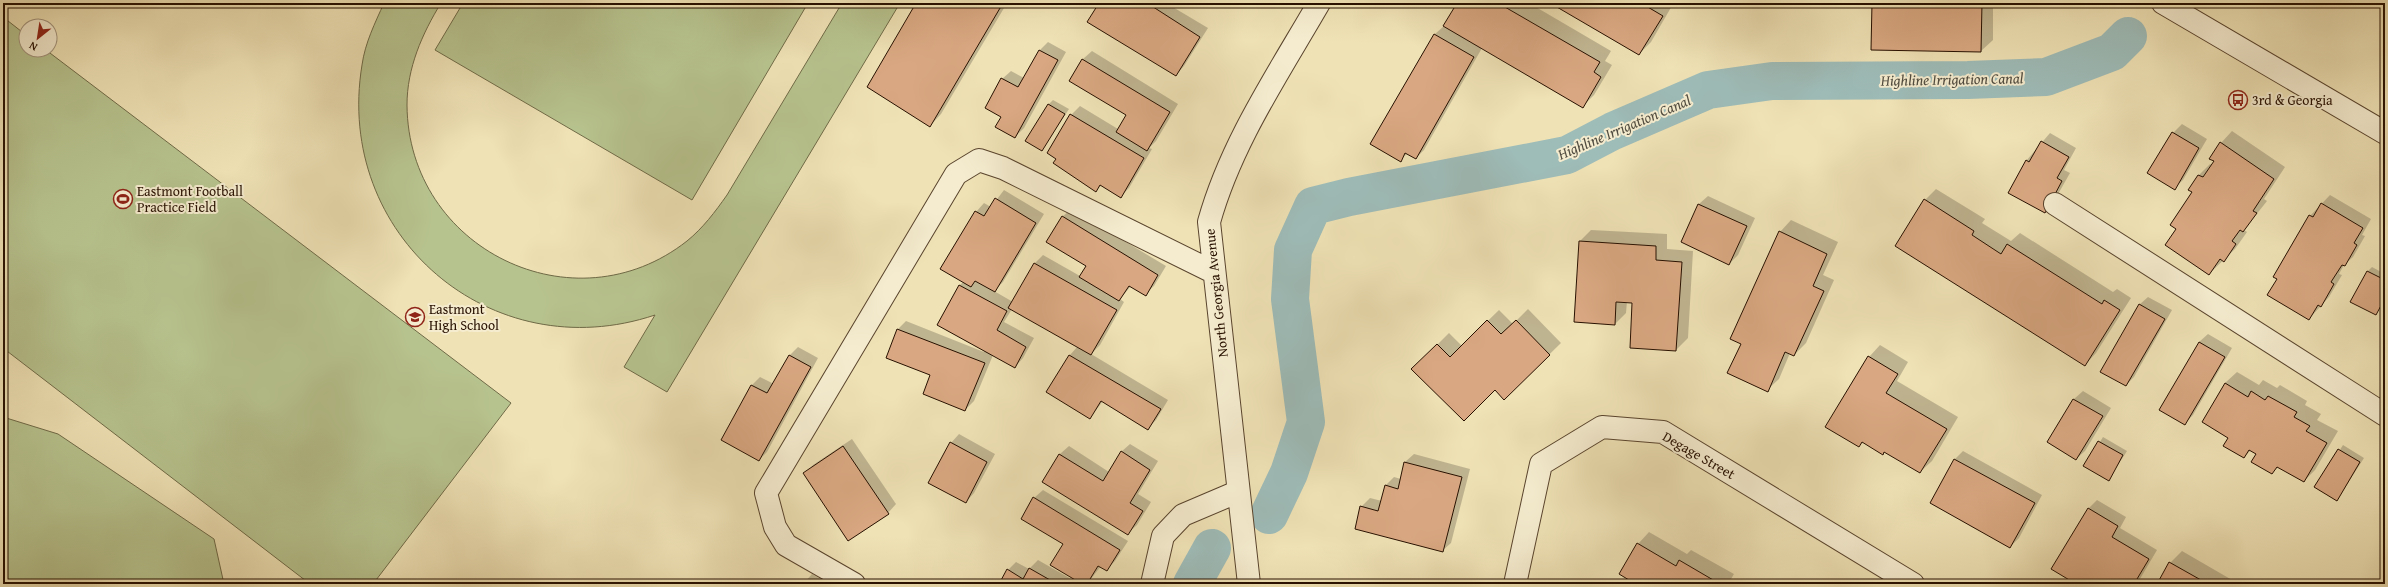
<svg xmlns="http://www.w3.org/2000/svg" width="2388" height="587" viewBox="0 0 2388 587" font-family="'Gentium Book Plus',serif">
  <style>
    .green { fill: #b7c38e; stroke: #6f6a47 }
    .shadow { fill: #0003 }
    .lines { fill: none; stroke-linecap: round; stroke-linejoin: round }
    .canal { stroke: #9ebcb8; stroke-width: 38 }
    .building { fill: #d9a882; stroke: #271000 }
    .minor-casing { stroke: #59442d; stroke-width: 24 }
    .minor { stroke: #f5eccf; stroke-width: 22 }
    .labels { text-anchor: middle; dominant-baseline: central; stroke-width: 4; stroke-linejoin: round; paint-order: stroke }
    .poi-label { font-size: 14px; fill: #271000; stroke: #f5eccf; text-anchor: start }
    .street-label { font-size: 14px; fill: #271000; stroke: #f5eccf }
    .water-label { font-size: 15px; font-style: italic; fill: #514c40; stroke: #f5eccf }
  </style>
  <rect width="100%" height="100%" fill="#efe2b5"/>
  <filter id="stains"><feTurbulence type="fractalNoise" baseFrequency=".005" numOctaves="4"/><feColorMatrix values="0 0 0 0 .2 0 0 0 0 .09 0 0 0 0 .02 0 0 0 .5 -.17"/></filter>
  <radialGradient id="worn" r=".72"><stop offset=".6" stop-color="#630" stop-opacity="0"/><stop offset="1" stop-color="#630" stop-opacity=".3"/></radialGradient>
  <!-- green -->
  <path class="green" d="M384 3H441C422 34 407 68 407 105 408 249 574 330 687 241 703 228 715 212 727 195L842 3H900L667 392 624 367 655 315C491 370 334 235 362 65 365 43 375 23 384 3Z
    M463 3H808L692 200 435 50Z
    M3 17 26 35V50H46L511 403 373 584H310L3 348Z
    M3 417 58 434 214 539 224 584H3Z"/>
  <!-- shadow -->
  <path class="shadow" d="M917 3H1007L941 114 930 126Z
    M1100 3H1166L1208 28 1184 66 1176 75Z
    M1458 3H1529L1611 51 1605 61 1612 65 1594 95 1583 106 1482 48 1424 150 1416 158 1408 153 1400 160 1372 144 1435 34 1444 26Z
    M1552 3H1672L1673 4 1651 42 1639 54Z
    M1873 3H1993V40L1981 51Z
    M1048 42 1066 52 1024 128 1015 137 1002 117V79L1011 71 1024 78 1040 50Z
    M1092 51 1178 104 1156 141 1149 148 1152 149 1129 188 1121 196 1102 185 1096 190 1069 174 1070 172 1057 158 1048 153 1071 115 1080 106 1118 129 1127 114 1071 80 1083 59Z
    M1053 100 1069 109 1042 150 1049 104Z
    M2182 124 2207 139 2183 180 2174 188 2149 173 2173 133Z
    M2232 131 2285 167 2264 199 2267 201 2244 230 2247 232 2235 249 2209 274 2177 229 2194 192 2189 189 2199 175 2210 164 2212 165 2221 143Z
    M2050 133 2076 148 2064 170 2070 173 2053 203 2026 161Z
    M1936 189 1985 219 1982 223 2011 241 2020 233 2113 292 2117 289 2131 298 2096 353 2085 365 1925 200Z
    M1004 190 1044 214 1003 282 994 291 1013 302 1034 264 1043 255 1080 276 1087 266 1062 217 1071 209 1166 266 1154 286 1145 294 1131 286 1120 299 1124 302 1100 345 1091 354 1168 400 1156 420 1148 428 1103 401 1090 418 1047 392 1070 355 1078 346 1012 309 1004 322 1034 338 1023 358 1015 367 993 355 974 401 965 410 931 374 897 330 906 321 984 352 960 285 964 281 976 212 984 203 991 207Z
    M2330 195 2371 219 2362 235 2365 236 2353 257 2344 265 2339 274 2342 275 2329 297 2309 319 2278 278 2310 216Z
    M1708 196 1755 218 1738 255 1729 264 1682 242 1699 204Z
    M1791 220 1838 242 1823 275 1834 280 1806 343 1794 355 1790 353 1779 379 1767 390 1742 343 1780 232Z
    M1591 230 1667 234V249L1693 251 1688 338 1676 350 1631 347 1633 302 1627 301 1626 313 1615 324 1580 241Z
    M2372 267 2385 274V300L2375 314 2368 271Z
    M2148 297 2172 310 2134 377 2126 385 2139 305Z
    M1528 309 1561 343 1504 399 1495 388 1413 369 1449 333 1462 346 1499 310 1513 324Z
    M2208 334 2232 348 2193 415 2184 424 2199 342Z
    M1880 345 1908 362 1897 381 1958 417 1932 461 1920 472 1885 451 1864 442 1859 446 1869 357Z
    M798 347 818 358 767 452 759 460 722 440 752 385 760 377 774 384 790 355Z
    M2237 372 2259 385 2263 380 2277 388 2280 385 2307 401 2305 405 2321 414 2317 420 2338 431 2315 470 2304 481 2279 466 2272 473 2257 453 2251 450 2244 457 2229 437 2225 383Z
    M2083 391 2111 408 2085 451 2076 459 2048 442 2074 399Z
    M959 434 995 454 974 493 966 502 951 443Z
    M2103 437 2127 451 2109 479 2085 466Z
    M852 439 896 504 888 513 805 474 813 465Z
    M1130 444 1158 461 1138 494 1151 502 1137 525 1128 533 1043 482 1060 454 1069 446 1109 472 1121 452Z
    M2343 445 2364 458 2337 500 2316 487Z
    M1963 451 2042 495 2019 538 2010 547 1954 460Z
    M1414 454 1470 469 1451 543 1442 551 1361 507 1370 498 1382 501 1386 485 1394 477 1401 479 1405 462Z
    M1043 490 1128 541 1115 561 1107 569 1101 566 1087 584H1084L1064 544 1034 498Z
    M2097 500 2126 517 2120 528 2157 550 2137 584H2078L2053 569 2089 508Z
    M1649 532 1687 554 1691 550 1734 574 1728 584H1628L1638 544Z
    M2182 551 2239 584H2158L2170 563Z
    M1038 560 1080 584H1000L1008 570 1016 562 1029 569Z
    M812 574 829 584H803Z"/>
  <g class="lines">
    <!-- canal -->
    <path class="canal" d="M1269 515 1289 473 1306 422 1290 299 1293 250 1313 206 1349 197 1567 155 1613 131 1708 90 1772 81 1968 80 2046 77 2112 52 2128 36
      M1192 584 1212 548"/>
  </g>
  <!-- building -->
  <path class="building" d="M916 3H1003L930 127 867 87Z
    M1099 3H1147L1200 37 1176 76 1087 22Z
    M1457 3H1498L1600 62 1594 72 1601 77 1583 108 1443 26Z
    M1550 3H1641L1663 16 1639 55Z
    M1872 3H1982L1981 52 1871 50Z
    M1434 34 1474 57 1416 159 1405 153 1401 162 1370 144Z
    M1039 50 1058 60 1015 138 995 127 1001 117 985 108 1001 78 1018 87Z
    M1082 59 1170 112 1147 151 1116 132 1126 115 1069 81Z
    M1048 104 1065 114 1042 151 1025 141Z
    M1070 114 1144 158 1121 198 1100 185 1096 192 1053 163 1056 159 1047 153Z
    M2172 132 2199 148 2175 190 2147 173Z
    M2041 141 2069 157 2057 178 2062 181 2045 213 2008 193 2026 160 2029 162Z
    M2220 142 2274 179 2253 211 2257 213 2243 232 2240 230 2232 241 2236 244 2224 262 2220 259 2209 275 2165 245 2176 229 2170 225 2192 192 2188 190 2198 175 2203 177 2214 161 2209 159Z
    M995 198 1036 223 995 292 975 281 971 287 940 269 975 211 984 216Z
    M1924 199 1974 231 1972 235 2001 254 2007 244 2102 304 2104 300 2120 310 2085 366 1895 246Z
    M2321 203 2363 228 2354 243 2357 245 2345 266 2342 265 2331 282 2334 284 2321 307 2318 305 2309 320 2267 295 2277 279 2273 277 2309 215 2313 217Z
    M1698 204 1747 226 1729 265 1681 242Z
    M1062 216 1158 275 1146 296 1129 286 1119 301 1079 277 1086 266 1046 242Z
    M1779 231 1827 254 1813 286 1824 291 1794 356 1785 352 1768 392 1727 373 1741 344 1730 339Z
    M1579 241 1656 246V260L1682 262 1676 351 1630 348 1632 303 1616 302 1615 325 1574 322Z
    M1034 263 1117 310 1091 355 1008 308Z
    M2367 271 2385 280V298L2376 315 2350 302Z
    M959 285 1007 311 997 330 1026 347 1015 368 937 325Z
    M2139 304 2165 319 2126 386 2100 372Z
    M1487 320 1501 334 1516 320 1550 355 1504 400 1495 390 1464 421 1411 369 1437 344 1450 357Z
    M897 329 985 363 965 411 923 394 930 375 886 358Z
    M2199 342 2225 357 2185 425 2159 410Z
    M789 355 811 367 759 461 721 440 751 385 767 393Z
    M1069 355 1161 409 1148 430 1101 401 1090 419 1046 392Z
    M1868 356 1898 374 1886 393 1947 429 1920 473 1884 452 1883 455 1862 442 1859 447 1825 427Z
    M2225 383 2248 397 2251 391 2265 400 2268 396 2297 412 2294 417 2310 426 2306 431 2327 443 2304 482 2277 467 2272 474 2251 462 2256 454 2249 450 2244 458 2223 446 2228 438 2202 422Z
    M2073 399 2103 416 2076 460 2047 442Z
    M2098 441 2123 455 2109 481 2083 466Z
    M950 442 987 462 966 503 928 483Z
    M843 446 889 514 848 541 803 473Z
    M2338 449 2360 462 2337 501 2314 487Z
    M1121 451 1150 470 1130 503 1143 511 1128 535 1042 482 1059 454 1103 481Z
    M1954 459 2035 503 2010 548 1930 503Z
    M1404 462 1462 477 1443 552 1355 529 1360 506 1378 511 1385 485 1398 489Z
    M1033 497 1120 550 1107 571 1098 566 1087 584H1082L1050 565 1063 544 1021 519Z
    M2088 508 2118 526 2112 537 2149 559 2134 584H2076L2051 569Z
    M1637 543 1676 566 1679 560 1720 584H1627L1629 580 1619 574Z
    M2169 562 2208 584H2157Z
    M1029 568 1057 584H999L1007 569 1023 579Z"/>
  <g class="lines">
    <!-- minor casing -->
    <g class="minor-casing">
      <path id="minor" d="M2163 3 2385 133
        M2055 204 2385 415
        M854 584 786 545 775 527 766 493 956 174 979 160 1003 168 1213 272
        M1152 584 1163 536 1183 515 1237 492
        M1249 584 1209 222C1231 143 1278 74 1319 3
        M1515 584 1541 464 1602 427 1663 432 1913 584"/>
    </g>
    <!-- minor -->
    <use href="#minor" class="minor"/>
  </g>
  <!-- icons -->
  <defs>
    <g id="bus-ring" transform="scale(1)"><circle r="9.5" fill="#f5eccf" stroke="#8f2418" stroke-width="1.5"/><path d="M-5-6H5V4H4V6H2V4H-2V6H-4V4H-5ZM-3.5-4V0h7V-4ZM-3.5 1.2v1.5H-2V1.2ZM2 1.2v1.5H3.5V1.2Z" fill="#8f2418"/></g>
    <g id="stadium-ring" transform="scale(1)"><circle r="9.5" fill="#f5eccf" stroke="#8f2418" stroke-width="1.5"/><path d="M0-5a6.5 5 0 1 0 0 10a6.5 5 0 1 0 0-10ZM-3.5-1.8h7v3.6h-7Z" fill="#8f2418"/></g>
    <g id="school-ring" transform="scale(1)"><circle r="9.5" fill="#f5eccf" stroke="#8f2418" stroke-width="1.5"/><path d="M0-5L7-2L0 1L-7-2ZM-4 1L0 2.5L4 1V4Q0 6-4 4Z" fill="#8f2418"/></g>
  </defs>
  <g fill-rule="evenodd">
    <use href="#bus-ring" x="2238" y="100"/>
    <use href="#stadium-ring" x="123" y="199"/>
    <use href="#school-ring" x="415" y="317"/>
  </g>
  <g class="labels">
    <!-- poi labels -->
    <g class="poi-label">
      <text x="2252" y="100">3rd &amp; Georgia</text>
      <text x="137" y="191">Eastmont Football<tspan x="137" dy="16">Practice Field</tspan></text>
      <text x="429" y="309">Eastmont<tspan x="429" dy="16">High School</tspan></text>
    </g>
    <!-- street labels -->
    <g class="street-label">
      <text transform="translate(1216 293) rotate(-96)">North Georgia Avenue</text>
      <text transform="translate(1699 455) rotate(30)">Degage Street</text>
    </g>
    <!-- water labels -->
    <g class="water-label">
      <text transform="translate(1952 79) rotate(-1)">Highline Irrigation Canal</text>
      <text transform="translate(1624 127) rotate(-23)">Highline Irrigation Canal</text>
    </g>
  </g>
  <!-- margin -->
  <rect width="2388" height="587" fill="none" stroke="#efe2b5" stroke-width="16"/>
  <rect x="4" y="4" width="2380" height="579" fill="none" stroke="#271000" stroke-width="2"/>
  <rect x="8" y="8" width="2372" height="571" fill="none" stroke="#271000"/>
  <!-- north arrow -->
  <g transform="translate(38 38) rotate(210)"><circle r="19" fill="#f5eccf" stroke="#a3947c"/>
  <path d="M0-3L7 15L0 10L-7 15Z" fill="#8f2418"/>
  <text y="-6" font-size="11" font-weight="bold" text-anchor="middle" fill="#271000">N</text>
  </g>
  <rect width="100%" height="100%" filter="url(#stains)"/>
  <rect width="100%" height="100%" fill="url(#worn)"/>
</svg>
